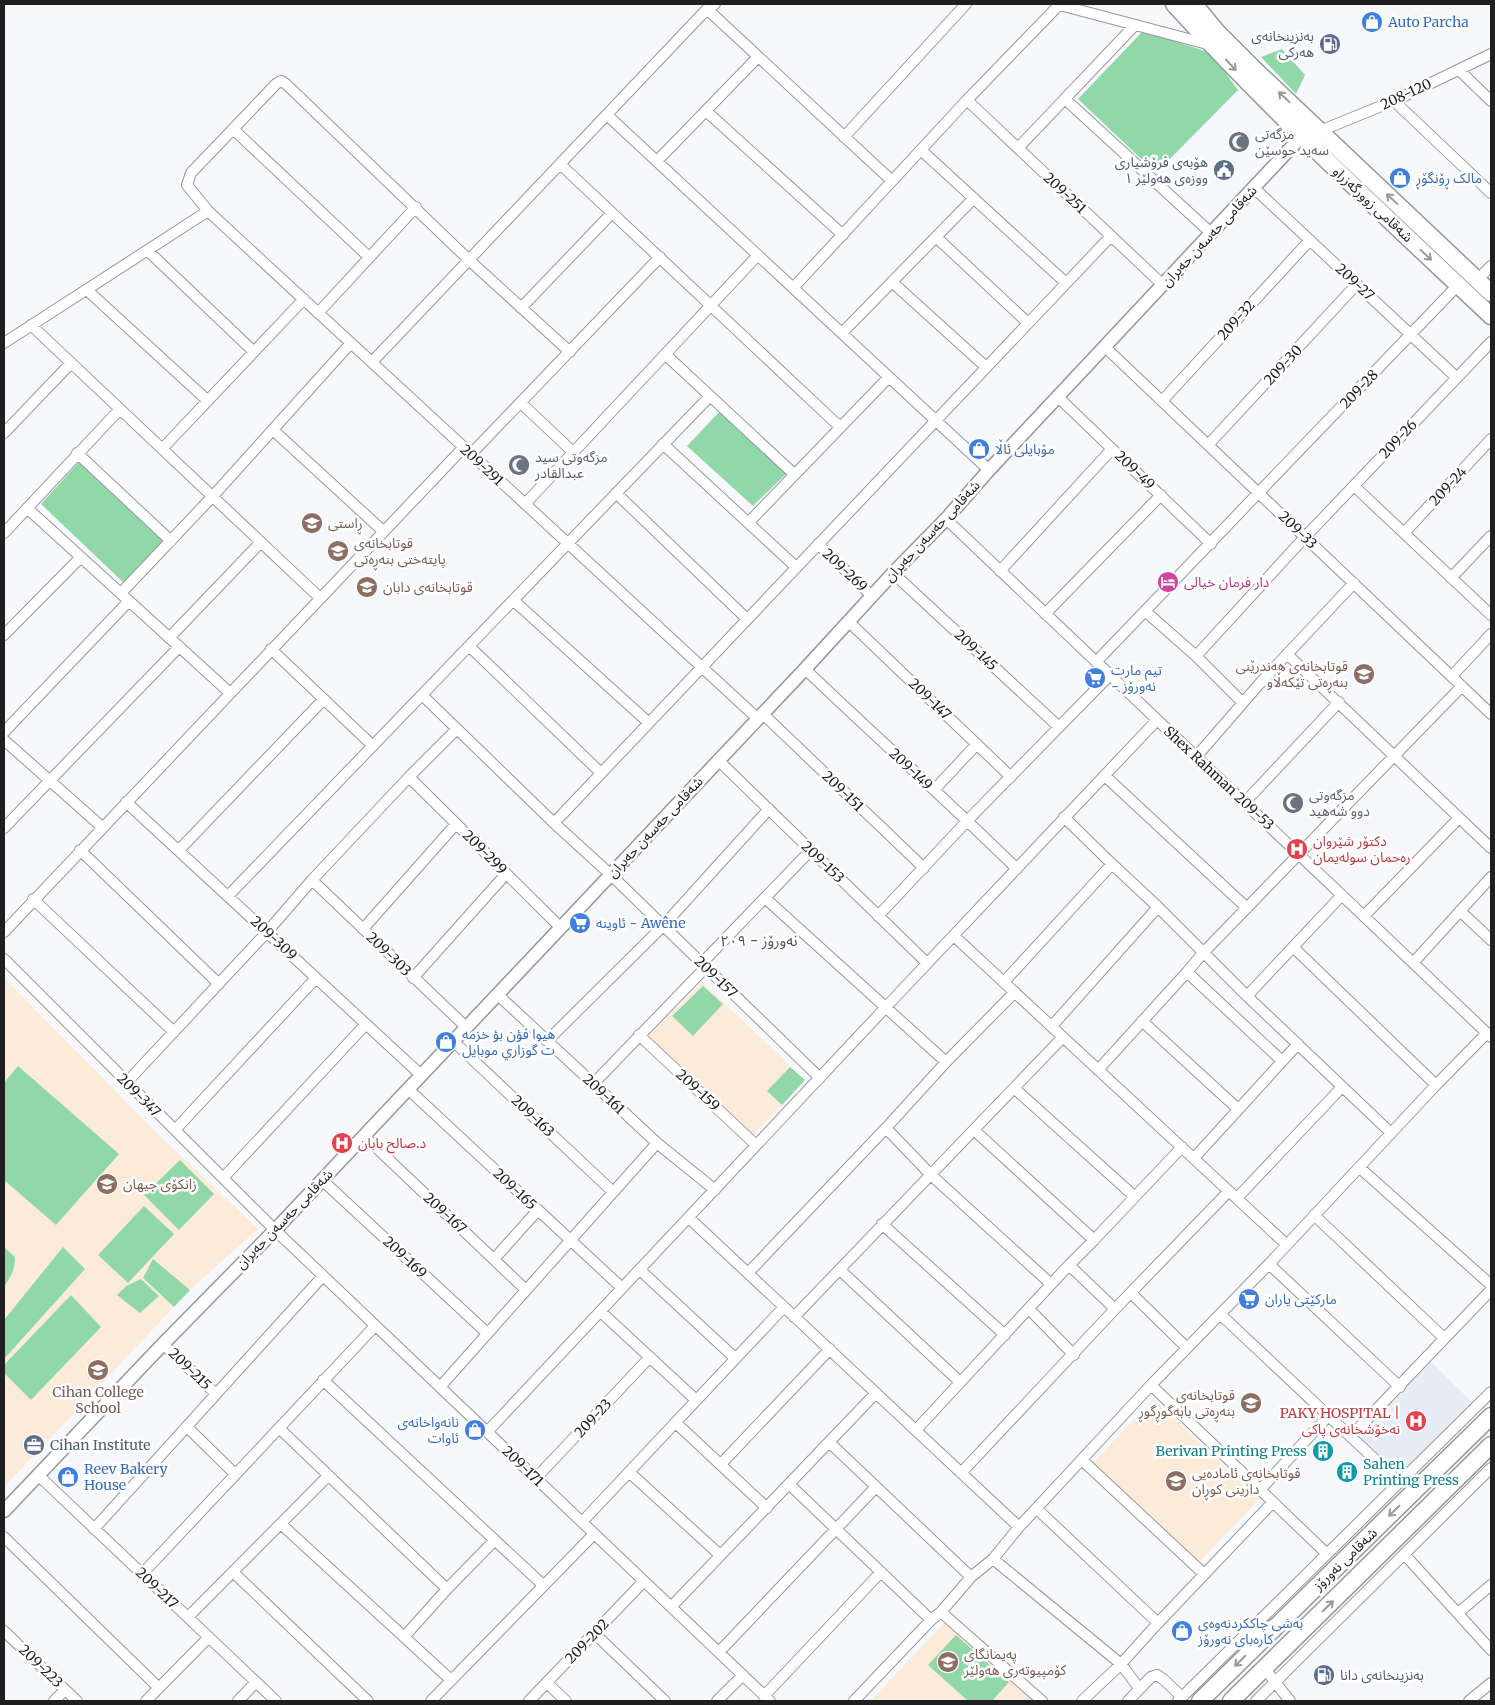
<svg xmlns="http://www.w3.org/2000/svg" width="1495" height="1705" viewBox="0 0 1495 1705" font-family="Merriweather,'Noto Sans Arabic',serif">
  <style>
    .built { fill: #e6edf6 }
    .education { fill: #fcebd9 }
    .green { fill: #91d8a9 }
    .lines { fill: none; stroke-linecap: round; stroke-linejoin: round }
    .minor-casing { stroke: #96989a; stroke-width: 12 }
    .tertiary-casing { stroke: #96989a; stroke-width: 15 }
    .primary-casing { stroke: #96989a; stroke-width: 19 }
    .minor { stroke: #fff; stroke-width: 10 }
    .tertiary { stroke: #fff; stroke-width: 12 }
    .primary { stroke: #fff; stroke-width: 16 }
    .oneway { stroke: #9a9a9b }
    .labels { text-anchor: middle; dominant-baseline: central; stroke-width: 5; stroke-linejoin: round; paint-order: stroke }
    .shop-label { font-size: 14px; fill: #366cbe; stroke: #fff; text-anchor: start }
    .service-label { font-size: 14px; fill: #4e5e75; stroke: #fff; text-anchor: end }
    .street-label { font-size: 14px; fill: #1f1f20; stroke: #fff }
    .worship-label { font-size: 14px; fill: #5b616d; stroke: #fff; text-anchor: start }
    .education-label { font-size: 14px; fill: #785e54; stroke: #fff; text-anchor: start }
    .hotel-label { font-size: 14px; fill: #b23c85; stroke: #fff; text-anchor: start }
    .health-label { font-size: 14px; fill: #be3a42; stroke: #fff; text-anchor: start }
    .culture-label { font-size: 14px; fill: #0d838f; stroke: #fff; text-anchor: end }
    .neighbourhood-label { font-size: 15px; fill: #505254; stroke: #fff }
  </style>
  <rect width="100%" height="100%" fill="#f6f8fb"/>
  <!-- built -->
  <path class="built" d="M1428 1359 1477 1407 1402 1480 1356 1435Z"/>
  <!-- education -->
  <path class="education" d="M4 978 162 1138 258 1229 190 1290 4 1487Z
    M702 982 805 1080 753 1135 648 1037Z
    M1154 1399 1259 1500 1199 1562 1092 1463Z
    M945 1622 1033 1701H870Z"/>
  <!-- green -->
  <path class="green" d="M1143 31 1211 53 1238 90 1156 173 1078 99Z
    M1282 49 1305 75 1296 94 1261 57Z
    M722 409 788 472 753 506 687 446Z
    M79 462 167 540 126 585 41 504Z
    M703 986 723 1004 693 1036 672 1016Z
    M18 1066 119 1154 56 1225 4 1180V1083Z
    M790 1067 805 1080 782 1105 767 1091Z
    M180 1160 214 1194 179 1230 144 1195Z
    M144 1206 174 1234 128 1283 98 1255Z
    M4 1247 15 1257C15 1270 11 1276 4 1287Z
    M63 1247 85 1269 4 1359V1320Z
    M153 1259 190 1290 174 1307 143 1278Z
    M141 1279 159 1296 140 1313 117 1295 126 1286Z
    M71 1295 101 1327 31 1400 4 1373V1365Z
    M956 1635 1009 1682 992 1701H968L928 1665Z"/>
  <g class="lines">
    <!-- minor casing -->
    <g class="minor-casing">
      <path id="minor" d="M1056 4 1211 45
        M707 9 892 181
        M1459 70 1491 101
        M1065 99 1211 233
        M967 100 1163 285
        M1394 101 1491 193
        M706 111 843 235
        M607 115 989 470
        M233 129 369 257
        M1320 131 1396 100 1491 54
        M844 137 966 4
        M1018 148 1135 25
        M921 150 1066 283
        M657 161 758 57
        M560 164 840 427
        M1254 188 1456 377
        M936 237 1028 323
        M148 251 254 352
        M1477 280 1491 266
        M892 282 986 367
        M793 288 967 100 1060 4
        M87 290 208 401
        M521 308 612 213
        M318 313 416 207
        M31 325 320 598
        M842 333 974 198
        M4 343 208 211
        M1105 347 1491 714
        M570 352 469 260 286 84 281 81 276 84 191 173 187 185 208 211 757 718
        M666 355 794 474
        M372 362 707 9 715 4
        M1058 397 1211 544
        M1162 401 1310 240
        M521 403 574 453
        M273 430 383 531
        M4 433 71 363
        M663 444 796 567
        M1208 445 1357 284
        M162 449 304 299
        M77 453 171 541
        M471 454 660 257
        M1354 486 1491 615
        M616 493 747 619
        M525 504 758 255
        M27 508 230 693
        M946 519 1491 1037
        M748 523 889 377
        M4 533 120 409
        M1404 533 1491 439
        M818 544 872 596
        M1000 571 1112 449
        M893 573 1059 727
        M1451 578 1491 536
        M121 593 213 496 351 343
        M513 600 649 723
        M1145 611 1196 656 1243 703
        M1045 614 1161 495
        M848 621 1011 777
        M4 635 81 557
        M169 638 261 542
        M469 646 601 773
        M271 649 373 746
        M1287 654 1491 848
        M1196 656 1305 537 1491 342
        M1096 662 1458 285
        M805 669C875 736 948 801 1017 869
        M1452 676 1491 634
        M422 695 554 823 611 875 820 1078
        M762 713 924 868
        M4 732 129 601
        M4 740 102 827
        M1196 757 1261 682 1354 583
        M718 760 927 963
        M1105 776 1247 908
        M409 777 560 927
        M934 790 977 744
        M126 802 421 1075
        M1245 802 1339 702
        M1064 817 1112 864 1158 907 1247 996 1391 1133
        M554 823 1111 236
        M4 828 179 647
        M80 850 219 984
        M179 850 324 699
        M312 880 466 1027
        M228 896 710 396
        M765 898 946 1062
        M33 899 174 1032
        M1460 911 1491 940
        M878 916 968 820 1110 675
        M1364 916 1459 818
        M363 929 456 824
        M4 932 464 447
        M954 936 1287 1245
        M1293 947 1436 1085
        M4 959 275 1230 770 1701
        M702 963 811 850
        M1413 963 1491 877
        M1187 972 1282 1061
        M413 978 506 874
        M1004 982 1112 864
        M497 994 657 1143 715 1190
        M1247 996 1342 895
        M1142 1021 1238 1109
        M1052 1026 1158 907
        M639 1035 756 1145
        M453 1041 613 1192
        M547 1041 663 926 769 809
        M1098 1070 1187 972 1203 953 1462 686
        M127 1082 267 932 312 880 409 777 457 729
        M593 1084 706 967
        M1014 1088 1134 1196
        M408 1089 622 1288
        M886 1128 930 1174 1051 1284
        M175 1130 316 978
        M974 1130 1094 1240
        M364 1136 526 1290
        M1194 1158 1298 1044
        M1360 1168 1491 1285
        M223 1178 366 1024
        M322 1180 487 1333
        M1237 1198 1342 1087
        M1314 1215 1444 1338
        M689 1218 1019 1527
        M882 1224 1005 1335
        M494 1259 538 1210
        M1269 1264 1400 1387
        M1069 1265 1115 1309
        M640 1270 735 1358
        M840 1270 960 1382
        M748 1273 886 1128 946 1062 1015 992
        M1131 1293 1187 1348
        M1029 1309 1074 1355
        M601 1312 696 1400
        M1220 1314 1399 1482
        M794 1317 1063 1037
        M163 1344 216 1394
        M323 1380 543 1585
        M1151 1385 1327 1554
        M440 1387 657 1143
        M676 1423 767 1508
        M187 1427 235 1474
        M279 1428 447 1589
        M916 1430 1069 1265 1094 1240 1182 1147
        M487 1432 886 1007 1157 720
        M1351 1436 1491 1290
        M829 1442 971 1577
        M1082 1460 1204 1574
        M721 1464 830 1349
        M629 1472 720 1555
        M961 1473 1115 1309 1229 1191
        M38 1475 276 1701
        M536 1478 650 1357
        M789 1484 931 1620
        M1260 1490 1329 1415
        M1037 1509 1158 1623
        M582 1522 784 1307
        M281 1524 451 1680
        M94 1529 323 1276
        M4 1537 159 1688
        M1404 1554 1491 1650
        M993 1559 1121 1664 1139 1688
        M233 1572 368 1701
        M142 1574 375 1326
        M671 1607 876 1393
        M941 1612 1042 1701
        M1458 1613 1491 1585
        M188 1617 328 1476
        M4 1631 77 1701
        M594 1633 665 1701
        M404 1637 447 1589 494 1541
        M719 1652 875 1488
        M1264 1668 1290 1701
        M547 1683 566 1701
        M764 1696 881 1572
        M54 1701 65 1690
        M146 1701 209 1637
        M238 1701 256 1682
        M431 1701 594 1534
        M529 1701 644 1581
        M717 1701 743 1675
        M854 1701 931 1620 941 1612 971 1577 993 1559 1019 1527 1151 1385 1269 1264 1436 1085 1487 1033
        M1082 1701 1121 1664 1158 1623 1273 1502
        M1128 1701 1151 1677 1157 1675 1163 1679 1182 1697
        M1178 1701 1491 1392
        M1256 1701 1491 1468
        M1469 1701 1491 1683"/>
    </g>
    <!-- tertiary casing -->
    <g class="tertiary-casing">
      <path id="tertiary" d="M4 1511 163 1344 275 1230 805 669 893 573 946 519 989 470 1301 137"/>
    </g>
    <!-- primary casing -->
    <g class="primary-casing">
      <path id="primary" d="M1174 4C1274 114 1383 214 1491 316
        M1194 4 1217 32 1254 69 1491 293
        M1249 1632 1272 1629
        M1200 1701 1491 1416
        M1231 1701 1491 1445"/>
    </g>
    <!-- minor -->
    <use href="#minor" class="minor"/>
    <!-- tertiary -->
    <use href="#tertiary" class="tertiary"/>
    <!-- primary -->
    <use href="#primary" class="primary"/>
  </g>
  <!-- one-way arrows -->
  <defs><path id="oneway-shaft" d="M-6 0H5M1.5-3L5.5 0L1.5 3" fill="none" stroke-width="1.6" stroke-linecap="round" stroke-linejoin="round" transform="scale(1.25)"/></defs>
  <g class="oneway">
    <use href="#oneway-shaft" transform="translate(1231 65) rotate(47)"/>
    <use href="#oneway-shaft" transform="translate(1284 97) rotate(-137)"/>
    <use href="#oneway-shaft" transform="translate(1392 199) rotate(-137)"/>
    <use href="#oneway-shaft" transform="translate(1426 255) rotate(43)"/>
    <use href="#oneway-shaft" transform="translate(1394 1511) rotate(136)"/>
    <use href="#oneway-shaft" transform="translate(1328 1606) rotate(-44)"/>
    <use href="#oneway-shaft" transform="translate(1240 1661) rotate(135)"/>
  </g>
  <!-- icons -->
  <defs>
    <g id="shop-disc" transform="scale(1.125)"><circle r="9.5" fill="#3f7fe0" stroke="#fff"/><path d="M-5-2.5h2.3a2.7 3.5 0 0 1 5.4 0H5L5.5 6h-11ZM-1.5-2.5h3a1.5 2.3 0 0 0-3 0Z" fill="#fff"/></g>
    <g id="fuel-disc" transform="scale(1.125)"><circle r="9.5" fill="#5c6f8a" stroke="#fff"/><path d="M-5.5-6h7V0h2V4h1.3V-2.5L3-4.5l.8-.8L6-3V5H2.5V1h-1V6h-7ZM-4.2-4.7v3.2H.2V-4.7Z" fill="#fff"/></g>
    <g id="mosque-disc" transform="scale(1.125)"><circle r="9.5" fill="#6b7280" stroke="#fff"/><path d="M3.5-4.9A6 6 0 1 0 3.5 4.9A5 5 0 1 1 3.5-4.9Z" fill="#fff"/></g>
    <g id="civic-disc" transform="scale(1.125)"><circle r="9.5" fill="#5c6f8a" stroke="#fff"/><path d="M-.6-6.5H3V-4.5H.6V-3L4-1V1h2V6H-6V1h2V-1L-.6-3ZM-1.2 2.5V6h2.4V2.5Z" fill="#fff"/></g>
    <g id="school-disc" transform="scale(1.125)"><circle r="9.5" fill="#8d6e63" stroke="#fff"/><path d="M0-5L7-2L0 1L-7-2ZM-4 1L0 2.5L4 1V4Q0 6-4 4Z" fill="#fff"/></g>
    <g id="hotel-disc" transform="scale(1.125)"><circle r="9.5" fill="#d1479c" stroke="#fff"/><path d="M-6-4.5h1.5V1H6V5H4.5V3h-9V5H-6ZM-4 0a1.8 1.8 0 1 1 3.6 0ZM.5 0V-2.5h3Q6-2.5 6 0Z" fill="#fff"/></g>
    <g id="supermarket-disc" transform="scale(1.125)"><circle r="9.5" fill="#3f7fe0" stroke="#fff"/><path d="M-6-5.5h2.5l.6 2H6L4.5 2H-2.5L-4.4-4H-6ZM-1.5 3.2a1.3 1.3 0 1 0 .1 0ZM3 3.2a1.3 1.3 0 1 0 .1 0Z" fill="#fff"/></g>
    <g id="hospital-disc" transform="scale(1.125)"><circle r="9.5" fill="#e0444e" stroke="#fff"/><path d="M-5-5h3v3.5h4V-5h3V5h-3V1.5h-4V5h-3Z" fill="#fff"/></g>
    <g id="university-disc" transform="scale(1.125)"><circle r="9.5" fill="#8d6e63" stroke="#fff"/><path d="M0-5L7-2L0 1L-7-2ZM-4 1L0 2.5L4 1V4Q0 6-4 4Z" fill="#fff"/></g>
    <g id="office-disc" transform="scale(1.125)"><circle r="9.5" fill="#5c6f8a" stroke="#fff"/><path d="M-6-3h4V-5.5h4V-3h4V5H-6ZM-1-4.5V-3h2v-1.5ZM-6 0V1H6V0Z" fill="#fff"/></g>
    <g id="building-disc" transform="scale(1.125)"><circle r="9.5" fill="#0f9aa8" stroke="#fff"/><path d="M-4-6H4V6H1V3H-1V6H-4ZM-2.5-4.3h1.7v1.8h-1.7ZM.8-4.3h1.7v1.8H.8ZM-2.5-1h1.7V.8h-1.7ZM.8-1h1.7V.8H.8Z" fill="#fff"/></g>
  </defs>
  <g fill-rule="evenodd">
    <use href="#shop-disc" x="1372" y="22"/>
    <use href="#fuel-disc" x="1330" y="44"/>
    <use href="#mosque-disc" x="1239" y="142"/>
    <use href="#civic-disc" x="1224" y="170"/>
    <use href="#shop-disc" x="1400" y="178"/>
    <use href="#shop-disc" x="979" y="449"/>
    <use href="#mosque-disc" x="519" y="465"/>
    <use href="#school-disc" x="312" y="523"/>
    <use href="#school-disc" x="338" y="551"/>
    <use href="#hotel-disc" x="1168" y="582"/>
    <use href="#school-disc" x="367" y="587"/>
    <use href="#school-disc" x="1364" y="674"/>
    <use href="#supermarket-disc" x="1095" y="678"/>
    <use href="#mosque-disc" x="1293" y="803"/>
    <use href="#hospital-disc" x="1297" y="849"/>
    <use href="#supermarket-disc" x="580" y="923"/>
    <use href="#shop-disc" x="446" y="1042"/>
    <use href="#hospital-disc" x="342" y="1143"/>
    <use href="#university-disc" x="107" y="1184"/>
    <use href="#supermarket-disc" x="1249" y="1299"/>
    <use href="#school-disc" x="98" y="1370"/>
    <use href="#school-disc" x="1251" y="1403"/>
    <use href="#hospital-disc" x="1416" y="1421"/>
    <use href="#shop-disc" x="475" y="1430"/>
    <use href="#office-disc" x="34" y="1445"/>
    <use href="#building-disc" x="1323" y="1451"/>
    <use href="#building-disc" x="1347" y="1472"/>
    <use href="#shop-disc" x="68" y="1477"/>
    <use href="#school-disc" x="1176" y="1481"/>
    <use href="#shop-disc" x="1182" y="1631"/>
    <use href="#university-disc" x="948" y="1662"/>
    <use href="#fuel-disc" x="1324" y="1675"/>
  </g>
  <g class="labels">
    <!-- shop labels -->
    <g class="shop-label">
      <text x="1388" y="22">Auto Parcha</text>
      <text x="1416" y="178">مالک ڕۆنگۆڕ</text>
      <text x="995" y="449">مۆبایلی ئاڵا</text>
      <text x="1111" y="670">تیم مارت<tspan x="1111" dy="16">- نەورۆز</tspan></text>
      <text x="596" y="923">ئاوینە - Awêne</text>
      <text x="462" y="1034">هيوا فؤن بؤ خزمه<tspan x="462" dy="16">ت گوزاري موبايل</tspan></text>
      <text x="1265" y="1299">مارکێتی یاران</text>
      <text x="459" y="1422" text-anchor="end">نانەواخانەی<tspan x="459" dy="16">ئاوات</tspan></text>
      <text x="84" y="1469">Reev Bakery<tspan x="84" dy="16">House</tspan></text>
      <text x="1198" y="1623">به‌شی چاككردنه‌وه‌ی<tspan x="1198" dy="16">كاره‌بای نه‌ورۆز</tspan></text>
    </g>
    <!-- service labels -->
    <g class="service-label">
      <text x="1314" y="36">بەنزینخانەی<tspan x="1314" dy="16">هەرکی</tspan></text>
      <text x="1208" y="162">هۆبەی فرۆشیاری<tspan x="1208" dy="16">ووزەی هەولێر ١</tspan></text>
      <text x="50" y="1445" text-anchor="start">Cihan Institute</text>
      <text x="1340" y="1675" text-anchor="start">بەنزینخانەی دانا</text>
    </g>
    <!-- street labels -->
    <g class="street-label">
      <text transform="translate(1406 94) rotate(-25)">208-120</text>
      <text transform="translate(1065 193) rotate(43)">209-251</text>
      <text transform="translate(1373 204) rotate(43)">شەقامی زوورگەزراو</text>
      <text transform="translate(1209 236) rotate(-47)">شەقامی حەسەن حەیران</text>
      <text transform="translate(1355 282) rotate(43)">209-27</text>
      <text transform="translate(1236 320) rotate(-48)">209-32</text>
      <text transform="translate(1283 365) rotate(-47)">209-30</text>
      <text transform="translate(1359 389) rotate(-46)">209-28</text>
      <text transform="translate(1398 439) rotate(-47)">209-26</text>
      <text transform="translate(482 465) rotate(43)">209-291</text>
      <text transform="translate(1135 470) rotate(44)">209-49</text>
      <text transform="translate(1448 486) rotate(-47)">209-24</text>
      <text transform="translate(1298 530) rotate(44)">209-33</text>
      <text transform="translate(932 531) rotate(-47)">شەقامی حەسەن حەیران</text>
      <text transform="translate(845 570) rotate(43)">209-269</text>
      <text transform="translate(976 650) rotate(43)">209-145</text>
      <text transform="translate(930 699) rotate(44)">209-147</text>
      <text transform="translate(911 769) rotate(43)">209-149</text>
      <text transform="translate(1219 778) rotate(43)">Shex Rahman 209-53</text>
      <text transform="translate(843 791) rotate(44)">209-151</text>
      <text transform="translate(655 827) rotate(-47)">شەقامی حەسەن حەیران</text>
      <text transform="translate(485 852) rotate(45)">209-299</text>
      <text transform="translate(823 862) rotate(44)">209-153</text>
      <text transform="translate(274 938) rotate(43)">209-309</text>
      <text transform="translate(389 954) rotate(44)">209-303</text>
      <text transform="translate(716 977) rotate(44)">209-157</text>
      <text transform="translate(698 1090) rotate(43)">209-159</text>
      <text transform="translate(604 1094) rotate(43)">209-161</text>
      <text transform="translate(139 1095) rotate(45)">209-347</text>
      <text transform="translate(533 1116) rotate(44)">209-163</text>
      <text transform="translate(515 1189) rotate(43)">209-165</text>
      <text transform="translate(445 1213) rotate(43)">209-167</text>
      <text transform="translate(284 1219) rotate(-46)">شەقامی حەسەن حەیران</text>
      <text transform="translate(405 1257) rotate(43)">209-169</text>
      <text transform="translate(190 1369) rotate(44)">209-215</text>
      <text transform="translate(593 1418) rotate(-47)">209-23</text>
      <text transform="translate(523 1466) rotate(44)">209-171</text>
      <text transform="translate(1345 1559) rotate(-44)">شەقامی نەورۆز</text>
      <text transform="translate(157 1588) rotate(44)">209-217</text>
      <text transform="translate(587 1641) rotate(-46)">209-202</text>
      <text transform="translate(41 1666) rotate(44)">209-223</text>
    </g>
    <!-- worship labels -->
    <g class="worship-label">
      <text x="1255" y="134">مزگەتی<tspan x="1255" dy="16">سەید حوسێن</tspan></text>
      <text x="535" y="457">مزگەوتی سید<tspan x="535" dy="16">عبدالقادر</tspan></text>
      <text x="1309" y="795">مزگەوتی<tspan x="1309" dy="16">دوو شەهید</tspan></text>
    </g>
    <!-- education labels -->
    <g class="education-label">
      <text x="328" y="523">ڕاستی</text>
      <text x="354" y="543">قوتابخانەی<tspan x="354" dy="16">پایتەختی بنەڕەتی</tspan></text>
      <text x="383" y="587">قوتابخانەی دابان</text>
      <text x="1348" y="666" text-anchor="end">قوتابخانەی هەندرێنی<tspan x="1348" dy="16">بنەڕەتی تێکەڵاو</tspan></text>
      <text x="123" y="1184">زانکۆی جیھان</text>
      <text x="98" y="1392" text-anchor="middle">Cihan College<tspan x="98" dy="16">School</tspan></text>
      <text x="1235" y="1395" text-anchor="end">قوتابخانەی<tspan x="1235" dy="16">بنەڕەتی بابەگوڕگوڕ</tspan></text>
      <text x="1192" y="1473">قوتابخانەی ئامادەیی<tspan x="1192" dy="16">دارینی کوڕان</tspan></text>
      <text x="964" y="1654">پەیمانگای<tspan x="964" dy="16">کۆمپیوتەری هەولێر</tspan></text>
    </g>
    <!-- hotel labels -->
    <g class="hotel-label">
      <text x="1184" y="582">دار فرمان خیالی</text>
    </g>
    <!-- health labels -->
    <g class="health-label">
      <text x="1313" y="841">دکتۆر شێروان<tspan x="1313" dy="16">رەحمان سولەیمان</tspan></text>
      <text x="358" y="1143">د.صالح بابان</text>
      <text x="1400" y="1413" text-anchor="end">PAKY HOSPITAL |<tspan x="1400" dy="16">نەخۆشخانەی پاکی</tspan></text>
    </g>
    <!-- culture labels -->
    <g class="culture-label">
      <text x="1307" y="1451">Berivan Printing Press</text>
      <text x="1363" y="1464" text-anchor="start">Sahen<tspan x="1363" dy="16">Printing Press</tspan></text>
    </g>
    <!-- neighbourhood labels -->
    <g class="neighbourhood-label">
      <text x="759" y="940">نەورۆز - ٢٠٩</text>
    </g>
  </g>
  <!-- border -->
  <rect width="1495" height="1705" fill="none" stroke="#1f1f20" stroke-width="10"/>
</svg>
